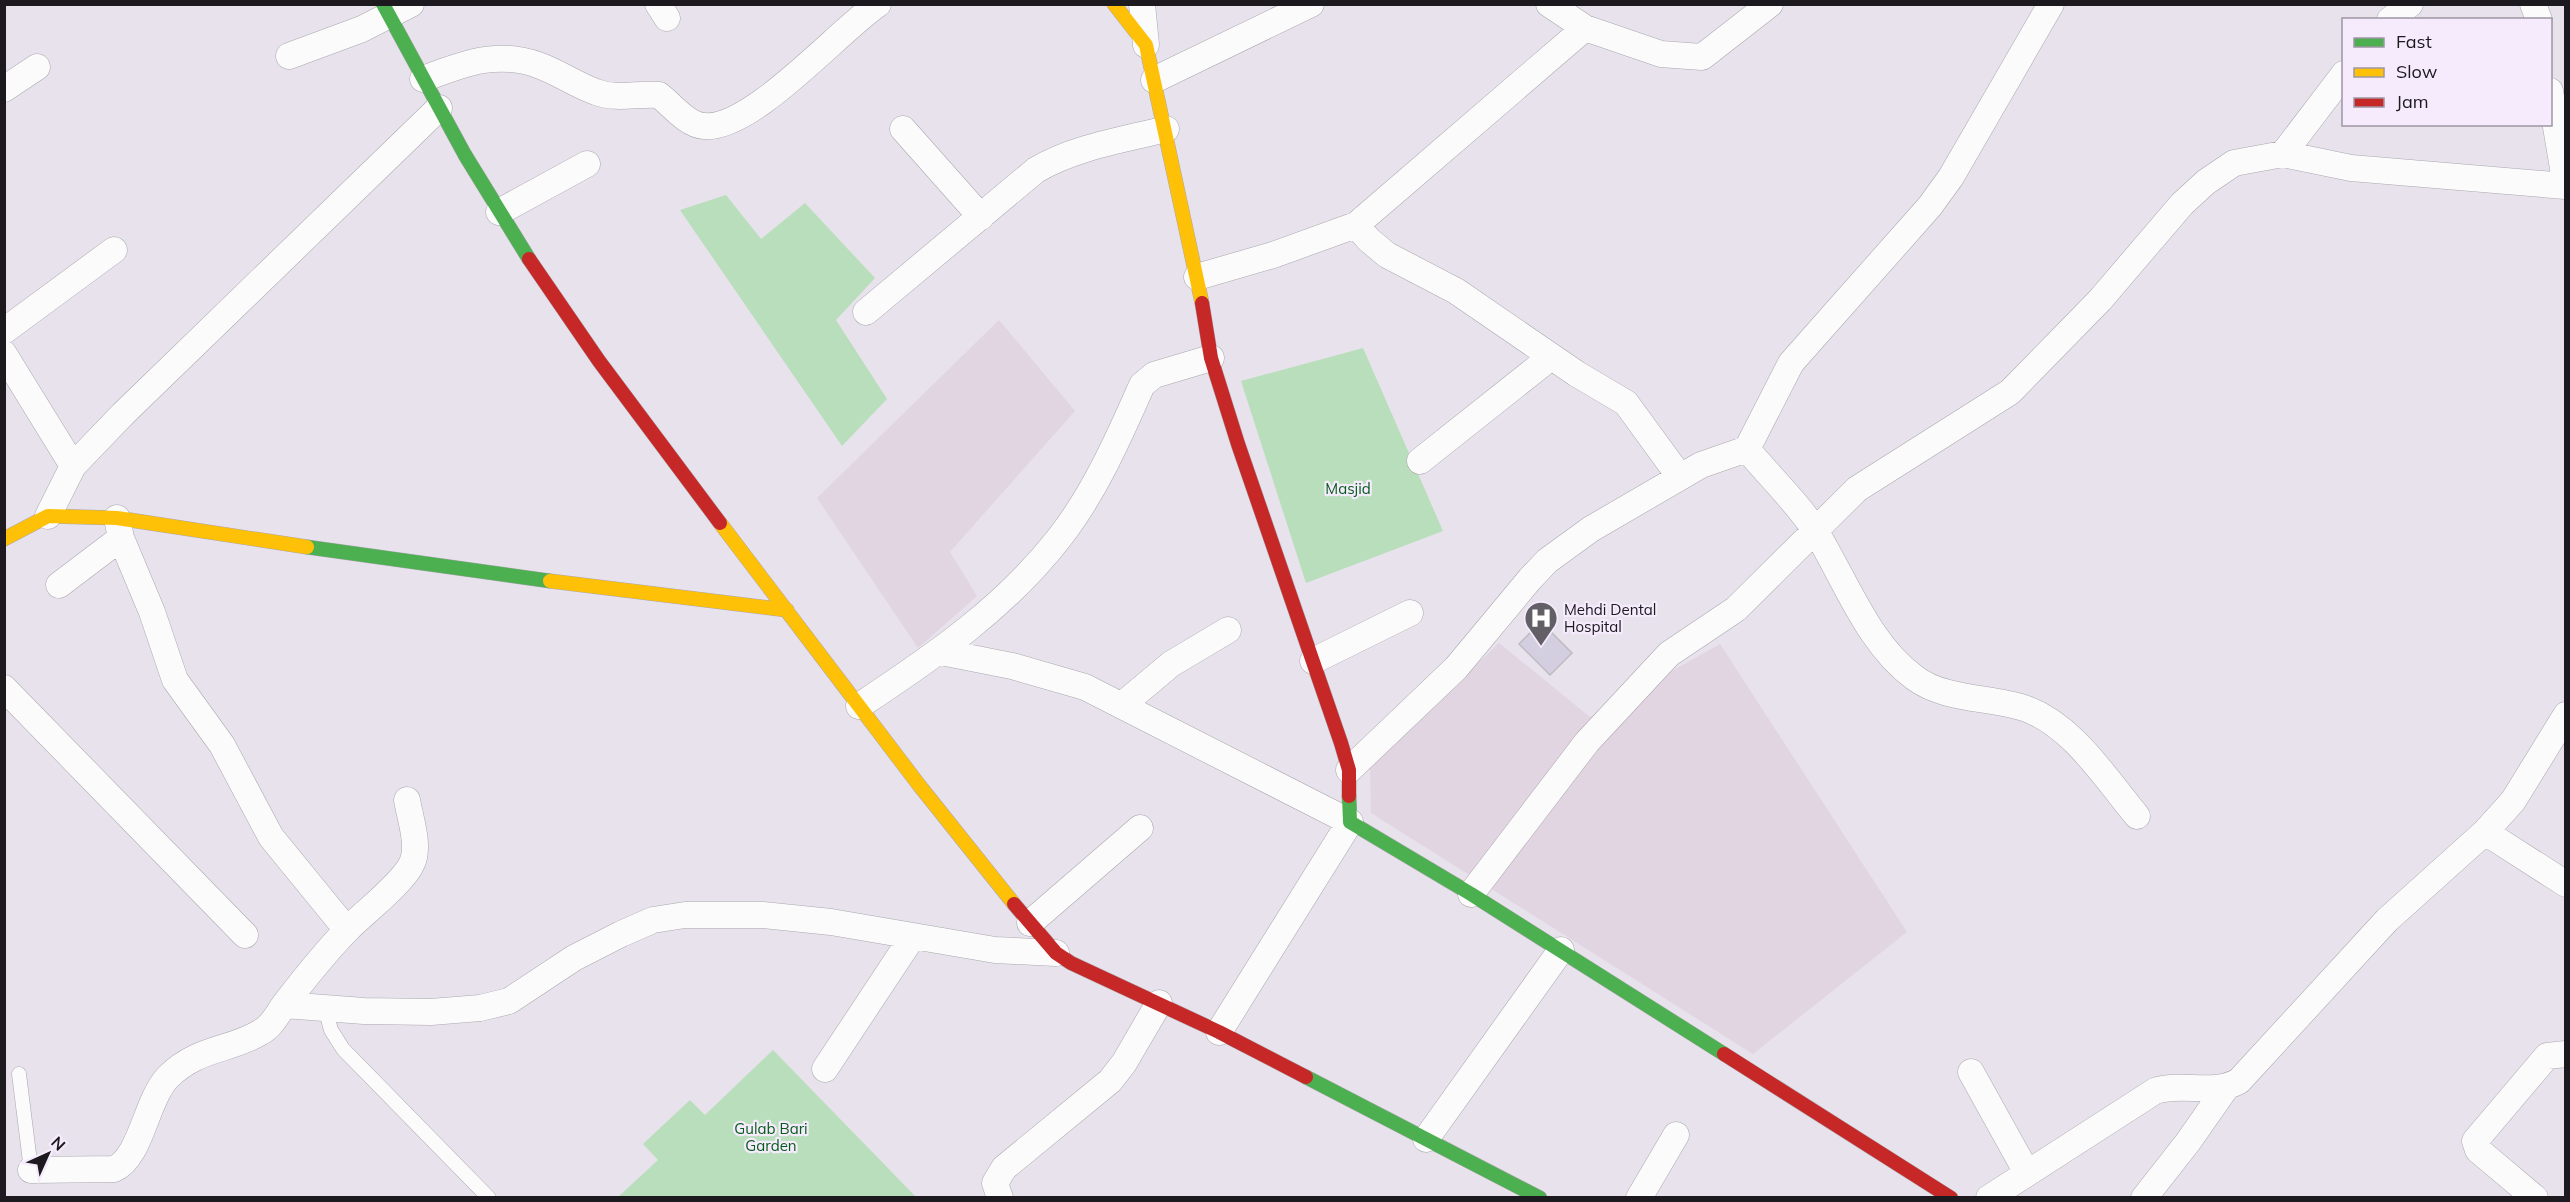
<svg xmlns="http://www.w3.org/2000/svg" width="2570" height="1202" viewBox="0 0 2570 1202" font-family="Mulish,sans-serif">
  <style>
    .commercial { fill: #e2d5e2 }
    .green { fill: #b9debc }
    .building { fill: #d3cee0; stroke: #bdbac1; stroke-width: 1.5 }
    .lines { fill: none; stroke-linecap: round; stroke-linejoin: round }
    .lane-casing { stroke: #aba7ae; stroke-width: 15 }
    .street-casing { stroke: #aba7ae; stroke-width: 27 }
    .fast-casing { stroke: #aba7ae; stroke-width: 15 }
    .slow-casing { stroke: #aba7ae; stroke-width: 15 }
    .jam-casing { stroke: #aba7ae; stroke-width: 15 }
    .lane { stroke: #fbfbfc; stroke-width: 14 }
    .street { stroke: #fbfbfc; stroke-width: 26 }
    .fast { stroke: #4caf50; stroke-width: 14 }
    .slow { stroke: #ffc107; stroke-width: 14 }
    .jam { stroke: #c62828; stroke-width: 14 }
    .labels { text-anchor: middle; dominant-baseline: central; stroke-width: 4.5; stroke-linejoin: round; paint-order: stroke }
    .park-label { font-size: 15px; fill: #065c1a; stroke: #f5ebfc }
    .poi-label { font-size: 15px; fill: #1c191f; stroke: #f5ebfc; text-anchor: start }
  </style>
  <rect width="100%" height="100%" fill="#e7e2eb"/>
  <!-- commercial -->
  <path class="commercial" d="M999 320 1075 411 950 552 977 596 918 648 817 498Z
    M1499 643 1590 717 1720 644 1907 932 1753 1054 1371 813 1370 767Z"/>
  <!-- green -->
  <path class="green" d="M726 195 761 239 805 203 875 278 836 320 887 399 842 446 680 210Z
    M1363 348 1443 531 1306 583 1241 381Z
    M773 1050 916 1197H618L658 1160 643 1144 690 1100 705 1115Z"/>
  <!-- building -->
  <path class="building" d="M1541 622 1572 653 1550 675 1519 644Z"/>
  <g class="lines">
    <!-- lane casing -->
    <g class="lane-casing">
      <path id="lane" d="M325 1008 331 1030 343 1049 489 1198
        M19 1074 31 1170"/>
    </g>
    <!-- street casing -->
    <g class="street-casing">
      <path id="street" d="M658 4 667 18
        M1142 4 1146 45
        M1549 4 1585 28
        M2533 4 2539 20
        M2390 20 2410 4
        M289 56 362 29 411 4
        M423 79C463 64 496 50 538 65 558 72 576 85 596 92 617 100 638 93 659 95 672 105 687 125 704 126 751 131 838 31 878 4
        M1154 80 1311 4
        M4 89 37 67
        M2550 91 2566 186
        M903 129 981 217
        M2283 154 2344 74
        M499 212 587 164
        M1197 277 1273 255 1356 225
        M866 312 1036 170C1075 147 1123 140 1166 129
        M4 331 114 250
        M4 354 73 466
        M1747 449 1791 363 1930 206 1951 177 2051 4
        M1420 461 1551 357
        M1680 477 1626 403 1577 374 1456 291 1387 255 1369 240 1356 225 1585 28 1661 54 1702 57 1770 4
        M48 516 73 466 123 414 439 108
        M117 518 121 538 152 612 175 680 222 745 271 837 347 930
        M59 585 121 538
        M941 652 1012 666 1085 687 1350 822 1219 1032
        M1313 661 1410 613
        M4 688 245 935
        M1122 705 1171 664 1228 630
        M859 706C933 657 1005 608 1060 537 1095 492 1119 437 1142 385L1154 375 1211 358
        M1349 770 1456 668 1530 579 1547 561 1591 529 1701 465 1747 449C1769 476 1798 503 1816 532 1846 581 1868 644 1915 678 1944 700 1990 697 2024 708 2073 725 2105 778 2137 816
        M2485 832 2513 801 2566 715
        M1471 894 1587 742 1669 654 1736 609 1857 489 2010 392 2100 300 2182 204 2206 182 2234 163 2283 154 2351 168 2565 186
        M1030 923 1140 828
        M284 1005 364 1011 431 1012 480 1008 509 1001 574 958 621 934 653 920 685 915H763L831 922 995 950 1056 953
        M825 1069 913 936
        M1971 1072 2027 1173
        M1426 1139 1561 950
        M31 1170 114 1169C141 1158 146 1100 168 1077 198 1047 230 1051 261 1032 272 1026 277 1015 284 1005 304 979 326 951 349 928 365 912 404 882 412 863 420 846 410 818 407 800
        M1000 1198 995 1183 1004 1168 1110 1081 1124 1063 1159 1003
        M1639 1198 1676 1135
        M1989 1198 2155 1091C2183 1082 2213 1096 2239 1081L2387 920 2485 832 2566 884
        M2144 1198 2188 1142 2225 1089
        M2535 1198 2478 1150 2475 1141 2547 1056 2566 1054"/>
    </g>
    <!-- fast casing -->
    <g class="fast-casing">
      <path id="fast" d="M383 4 465 155 529 259
        M307 547 550 581
        M1349 796 1350 822 1471 894 1724 1054
        M1306 1077 1540 1198"/>
    </g>
    <!-- slow casing -->
    <g class="slow-casing">
      <path id="slow" d="M1114 4 1146 45 1202 303
        M720 523 919 785 1014 904
        M4 539 48 516 117 518 307 547
        M550 581 787 610"/>
    </g>
    <!-- jam casing -->
    <g class="jam-casing">
      <path id="jam" d="M529 259 599 361 720 523
        M1202 303 1211 358 1238 444 1341 743 1349 770V796
        M1014 904 1056 953 1071 963 1219 1032 1306 1077
        M1724 1054 1951 1198"/>
    </g>
    <!-- lane -->
    <use href="#lane" class="lane"/>
    <!-- street -->
    <use href="#street" class="street"/>
    <!-- fast -->
    <use href="#fast" class="fast"/>
    <!-- slow -->
    <use href="#slow" class="slow"/>
    <!-- jam -->
    <use href="#jam" class="jam"/>
  </g>
  <!-- icons -->
  <defs>
    <g id="hospital-pin" transform="scale(1.725)"><path d="M0 17L-7.5 6A9.5 9.5 0 1 1 7.5 6Z" fill="#635f66" stroke="#f5ebfc"/><path d="M-5-5h3v3.5h4V-5h3V5h-3V1.5h-4V5h-3Z" fill="#fff"/></g>
  </defs>
  <g fill-rule="evenodd">
    <use href="#hospital-pin" x="1541" y="618"/>
  </g>
  <g class="labels">
    <!-- park labels -->
    <g class="park-label">
      <text x="1348" y="488">Masjid</text>
      <text x="771" y="1128">Gulab Bari<tspan x="771" dy="17">Garden</tspan></text>
    </g>
    <!-- poi labels -->
    <g class="poi-label">
      <text x="1564" y="609">Mehdi Dental<tspan x="1564" dy="17">Hospital</tspan></text>
    </g>
  </g>
  <!-- border -->
  <rect width="2570" height="1202" fill="none" stroke="#1c191f" stroke-width="12"/>
  <!-- legend -->
  <rect x="2342" y="18" width="210" height="108" fill="#f5ebfc" stroke="#9e97a4" stroke-width="1.5"/>
  <rect x="2354" y="38" width="30" height="9" fill="#4caf50" stroke="#9e97a4" stroke-width="1.5"/>
  <text x="2396" y="48" font-size="18" fill="#1c191f">Fast</text>
  <rect x="2354" y="68" width="30" height="9" fill="#ffc107" stroke="#9e97a4" stroke-width="1.5"/>
  <text x="2396" y="78" font-size="18" fill="#1c191f">Slow</text>
  <rect x="2354" y="98" width="30" height="9" fill="#c62828" stroke="#9e97a4" stroke-width="1.5"/>
  <text x="2396" y="108" font-size="18" fill="#1c191f">Jam</text>
  <!-- north arrow -->
  <g transform="translate(48 1154) rotate(45)" stroke="#f5ebfc" stroke-width="4.5" paint-order="stroke">
  <path d="M0-4.5L10 22L0 15L-10 22Z" fill="#1c191f"/>
  <text y="-9" font-size="16" font-weight="bold" text-anchor="middle" fill="#1c191f">N</text>
  </g>
</svg>
